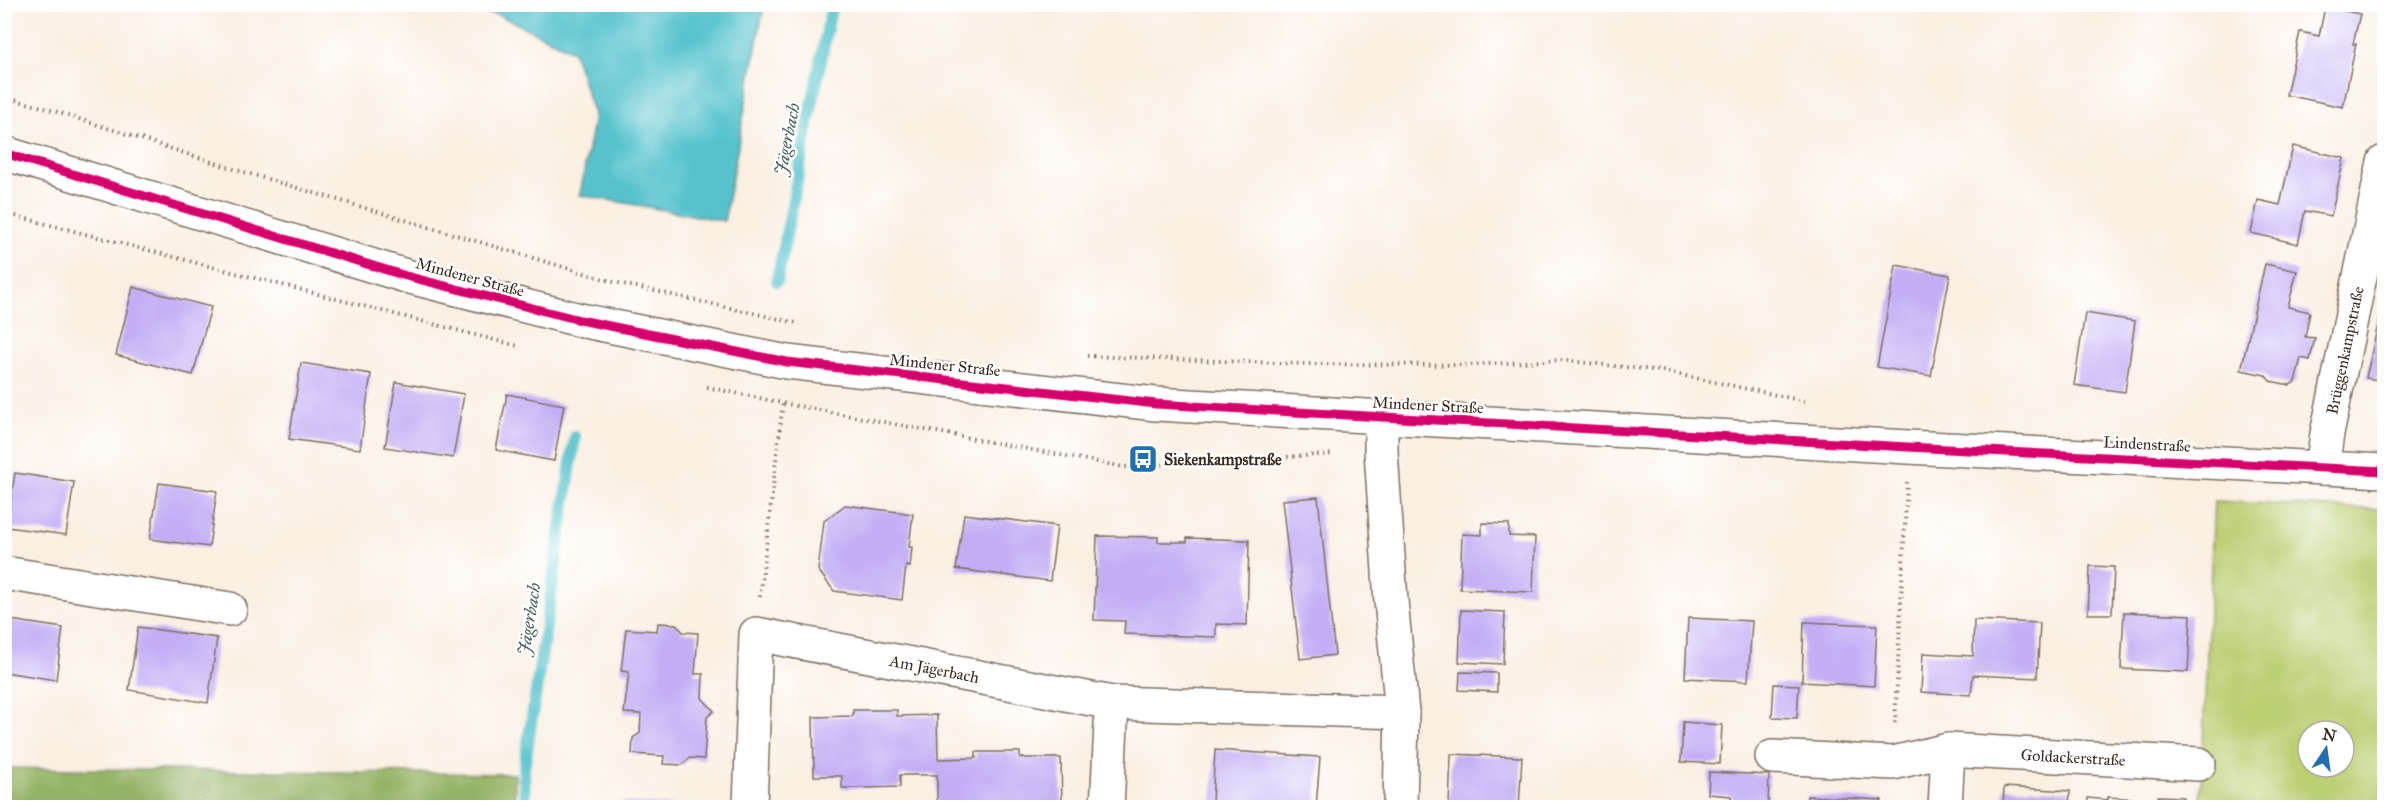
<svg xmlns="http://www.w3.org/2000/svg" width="2389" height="812" viewBox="0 0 2389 812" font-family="'IM FELL Great Primer',serif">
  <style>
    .green { fill: #bbcf73; stroke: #7b7c48; stroke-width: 1.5; fill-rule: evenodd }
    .forest { fill: #94b265; stroke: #686e42; stroke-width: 1.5 }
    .water { fill: #54c2cc; stroke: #487675; stroke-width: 1.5 }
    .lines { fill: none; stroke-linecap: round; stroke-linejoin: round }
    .stream { stroke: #54c2cc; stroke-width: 12 }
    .building { fill: #c3aef4 }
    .minor-casing { stroke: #7e6f63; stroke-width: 36 }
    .major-casing { stroke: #7e6f63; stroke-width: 36 }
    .path { stroke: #7e6f63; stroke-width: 4; stroke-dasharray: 1.5 4.5; stroke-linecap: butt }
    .minor { stroke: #fff; stroke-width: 33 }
    .major { stroke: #fff; stroke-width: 33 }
    .cycleway-casing { stroke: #fff; stroke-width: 13 }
    .cycleway { stroke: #d6006c; stroke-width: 9 }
    .labels { text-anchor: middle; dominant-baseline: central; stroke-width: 5; stroke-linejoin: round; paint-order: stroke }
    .street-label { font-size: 16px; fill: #3b2a1e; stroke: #fff }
    .poi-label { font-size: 16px; font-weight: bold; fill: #3b2a1e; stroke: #fff; text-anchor: start }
    .water-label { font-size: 18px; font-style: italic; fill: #445f5b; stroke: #fff }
  </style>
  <rect width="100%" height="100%" fill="#fff"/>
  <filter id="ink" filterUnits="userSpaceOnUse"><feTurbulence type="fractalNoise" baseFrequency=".0167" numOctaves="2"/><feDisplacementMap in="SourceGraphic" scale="12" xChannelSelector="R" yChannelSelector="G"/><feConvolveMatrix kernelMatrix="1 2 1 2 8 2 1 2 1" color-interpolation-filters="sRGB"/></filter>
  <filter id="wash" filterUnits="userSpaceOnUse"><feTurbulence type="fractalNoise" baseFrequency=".008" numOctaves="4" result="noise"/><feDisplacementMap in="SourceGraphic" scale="24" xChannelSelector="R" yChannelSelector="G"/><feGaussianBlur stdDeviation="1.35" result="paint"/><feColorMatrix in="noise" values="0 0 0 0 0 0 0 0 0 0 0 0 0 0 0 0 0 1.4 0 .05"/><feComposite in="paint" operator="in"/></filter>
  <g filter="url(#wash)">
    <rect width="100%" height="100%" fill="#faefe2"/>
    <!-- green -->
    <path class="green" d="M2214 501 2384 510V747L2382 807 2200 808ZM2308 731H2344V767H2308Z"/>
    <!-- forest -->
    <path class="forest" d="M5 768 515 774V807H5Z"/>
    <!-- water -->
    <path class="water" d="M431 5H764L724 221 580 195 594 115 573 51 499 15Z"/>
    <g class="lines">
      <!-- stream -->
      <path class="stream" d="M777 281 832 4
        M525 808 524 769 575 437"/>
    </g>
    <g id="blocks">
      <!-- building -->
      <path class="building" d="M2325 7 2360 14 2353 44H2356L2343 107 2286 95 2300 32 2319 36Z
        M2293 146 2344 158 2331 216 2305 211 2298 244 2251 233 2258 200 2280 205Z
        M2265 264 2297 271 2288 307 2310 312 2305 337 2315 338 2310 360 2301 358 2295 382 2290 385 2270 381 2265 375 2241 370Z
        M1896 265 1950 275 1931 376 1877 367Z
        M133 287 211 307 193 375 116 355Z
        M2085 313 2135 321 2125 392 2074 385Z
        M2380 315 2384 316V381L2366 378Z
        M301 363 371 374 360 449 289 439Z
        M396 382 464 394 453 458 385 447Z
        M507 394 564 405 554 461 496 450Z
        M15 473 74 482 66 535 7 527Z
        M159 483 217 491 209 547 150 539Z
        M1318 497 1335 655 1300 659 1282 500Z
        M845 505 913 514 909 547H912L910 567 906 566 902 600 834 591 818 570 824 521Z
        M964 514 1057 526 1050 581 956 569Z
        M1482 523 1509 524V536L1535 537 1533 592 1460 589 1462 534 1482 535Z
        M1097 536 1158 537V542H1187V538L1249 540 1247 625 1216 624V637L1124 634 1125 621 1094 620Z
        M2090 566 2114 567 2112 614H2088Z
        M1461 610 1505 612 1503 664 1459 662Z
        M2124 612 2191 615 2188 672 2121 669Z
        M1688 618 1752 621 1748 681 1685 678Z
        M4 619 63 628 56 680 4 672Z
        M1974 620 2040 623 2037 678 1973 675 1971 695 1921 692 1923 653 1973 656Z
        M1804 622 1877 625 1874 686 1802 682Z
        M658 623 676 624 683 632 698 633 695 674H703L702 698 714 711 707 717 704 759 690 758 682 765 663 764 664 756 632 754 633 738 640 733 641 714 624 713 629 672 621 671 626 629 657 631Z
        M138 627 217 638 208 703 129 690Z
        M1460 672 1497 673V692L1459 690Z
        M1774 684 1799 685 1797 718 1772 717Z
        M853 710H897V716L937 715 938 759 976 758V752H1020V758H1061L1062 808H937V775H900V787L861 788H842V776H814L813 717 853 716Z
        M1683 722 1722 725 1720 764 1681 762Z
        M1215 750 1320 757 1316 808 1212 803Z
        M1451 754 1522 757 1519 808 1449 806Z
        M1709 772 1769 775 1768 808H1731V796L1708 794Z
        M2004 787 2070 791 2069 808H2003Z
        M1807 796 1882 800 1881 808H1806Z
        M2158 796 2183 797 2182 808H2087L2088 798 2108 800V797L2158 800Z
        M620 802 674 806V808H620Z"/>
    </g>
  </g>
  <g filter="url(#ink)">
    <use href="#blocks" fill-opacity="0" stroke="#7e6f63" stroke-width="1.5"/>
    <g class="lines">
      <!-- minor casing -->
      <g class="minor-casing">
        <g id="minor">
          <path d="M1381 417V451L1391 601 1402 712 1400 808"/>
          <path id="s1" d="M2322 468 2327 434 2384 162"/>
          <path d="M4 573 230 609"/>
          <path id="s2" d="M1772 757 1893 763 1948 750 2199 764"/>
          <path id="s3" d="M750 808 756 634 1112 703 1402 712"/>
          <path d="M1107 808 1112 703"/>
          <path d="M1945 808 1948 750"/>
        </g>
      </g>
      <!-- major casing -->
      <g class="major-casing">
        <path id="major" d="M4 153 406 276 580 320 787 362 1156 404 1908 447 2384 471"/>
      </g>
      <!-- path -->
      <path class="path" d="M4 97 42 107 237 170 614 282 797 323
        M4 213 518 346
        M1087 356 1302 364 1470 365 1560 360 1662 371 1805 401
        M707 387 782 403 1124 467 1333 454
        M760 597 783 402
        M1895 723 1907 482"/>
      <!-- minor -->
      <use href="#minor" class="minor"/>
      <!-- major -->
      <use href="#major" class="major"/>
      <!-- cycleway casing -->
      <g class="cycleway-casing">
        <path id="cycleway" d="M4 153 406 276 580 320 787 362 1156 404 1908 447 2384 471"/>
      </g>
      <!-- cycleway -->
      <use href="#cycleway" class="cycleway"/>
    </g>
  </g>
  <!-- icons -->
  <defs>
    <g id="bus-square" transform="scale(1.5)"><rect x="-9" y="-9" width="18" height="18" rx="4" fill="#1f6fb2" stroke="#fff"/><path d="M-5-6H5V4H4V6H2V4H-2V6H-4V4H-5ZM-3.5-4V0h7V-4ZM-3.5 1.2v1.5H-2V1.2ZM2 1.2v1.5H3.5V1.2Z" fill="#fff"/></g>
  </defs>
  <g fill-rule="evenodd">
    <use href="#bus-square" x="1143" y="459"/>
  </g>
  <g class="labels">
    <!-- street labels -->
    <g class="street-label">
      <text transform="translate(470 277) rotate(15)">Mindener Straße</text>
      <text stroke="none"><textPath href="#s1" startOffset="120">Brüggenkampstraße</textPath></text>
      <text transform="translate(945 365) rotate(6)">Mindener Straße</text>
      <text transform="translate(1428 405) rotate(3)">Mindener Straße</text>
      <text transform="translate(2147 444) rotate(3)">Lindenstraße</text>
      <text stroke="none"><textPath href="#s3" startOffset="356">Am Jägerbach</textPath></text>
      <text stroke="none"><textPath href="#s2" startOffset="303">Goldackerstraße</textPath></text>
    </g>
    <!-- poi labels -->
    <g class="poi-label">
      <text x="1164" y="459">Siekenkampstraße</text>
    </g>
    <!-- water labels -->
    <g class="water-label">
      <text transform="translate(787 139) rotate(-79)">Jägerbach</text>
      <text transform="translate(529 619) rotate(-81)">Jägerbach</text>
    </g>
  </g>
  <!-- margin -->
  <rect width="2389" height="812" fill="none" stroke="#fff" stroke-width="24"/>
  <!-- north arrow -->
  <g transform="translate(2326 749) rotate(13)"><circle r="28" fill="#ffffff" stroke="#b1aaa5" stroke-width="1.5"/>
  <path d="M0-4.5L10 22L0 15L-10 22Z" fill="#1f6fb2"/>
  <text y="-9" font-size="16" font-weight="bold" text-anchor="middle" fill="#3b2a1e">N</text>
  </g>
</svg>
